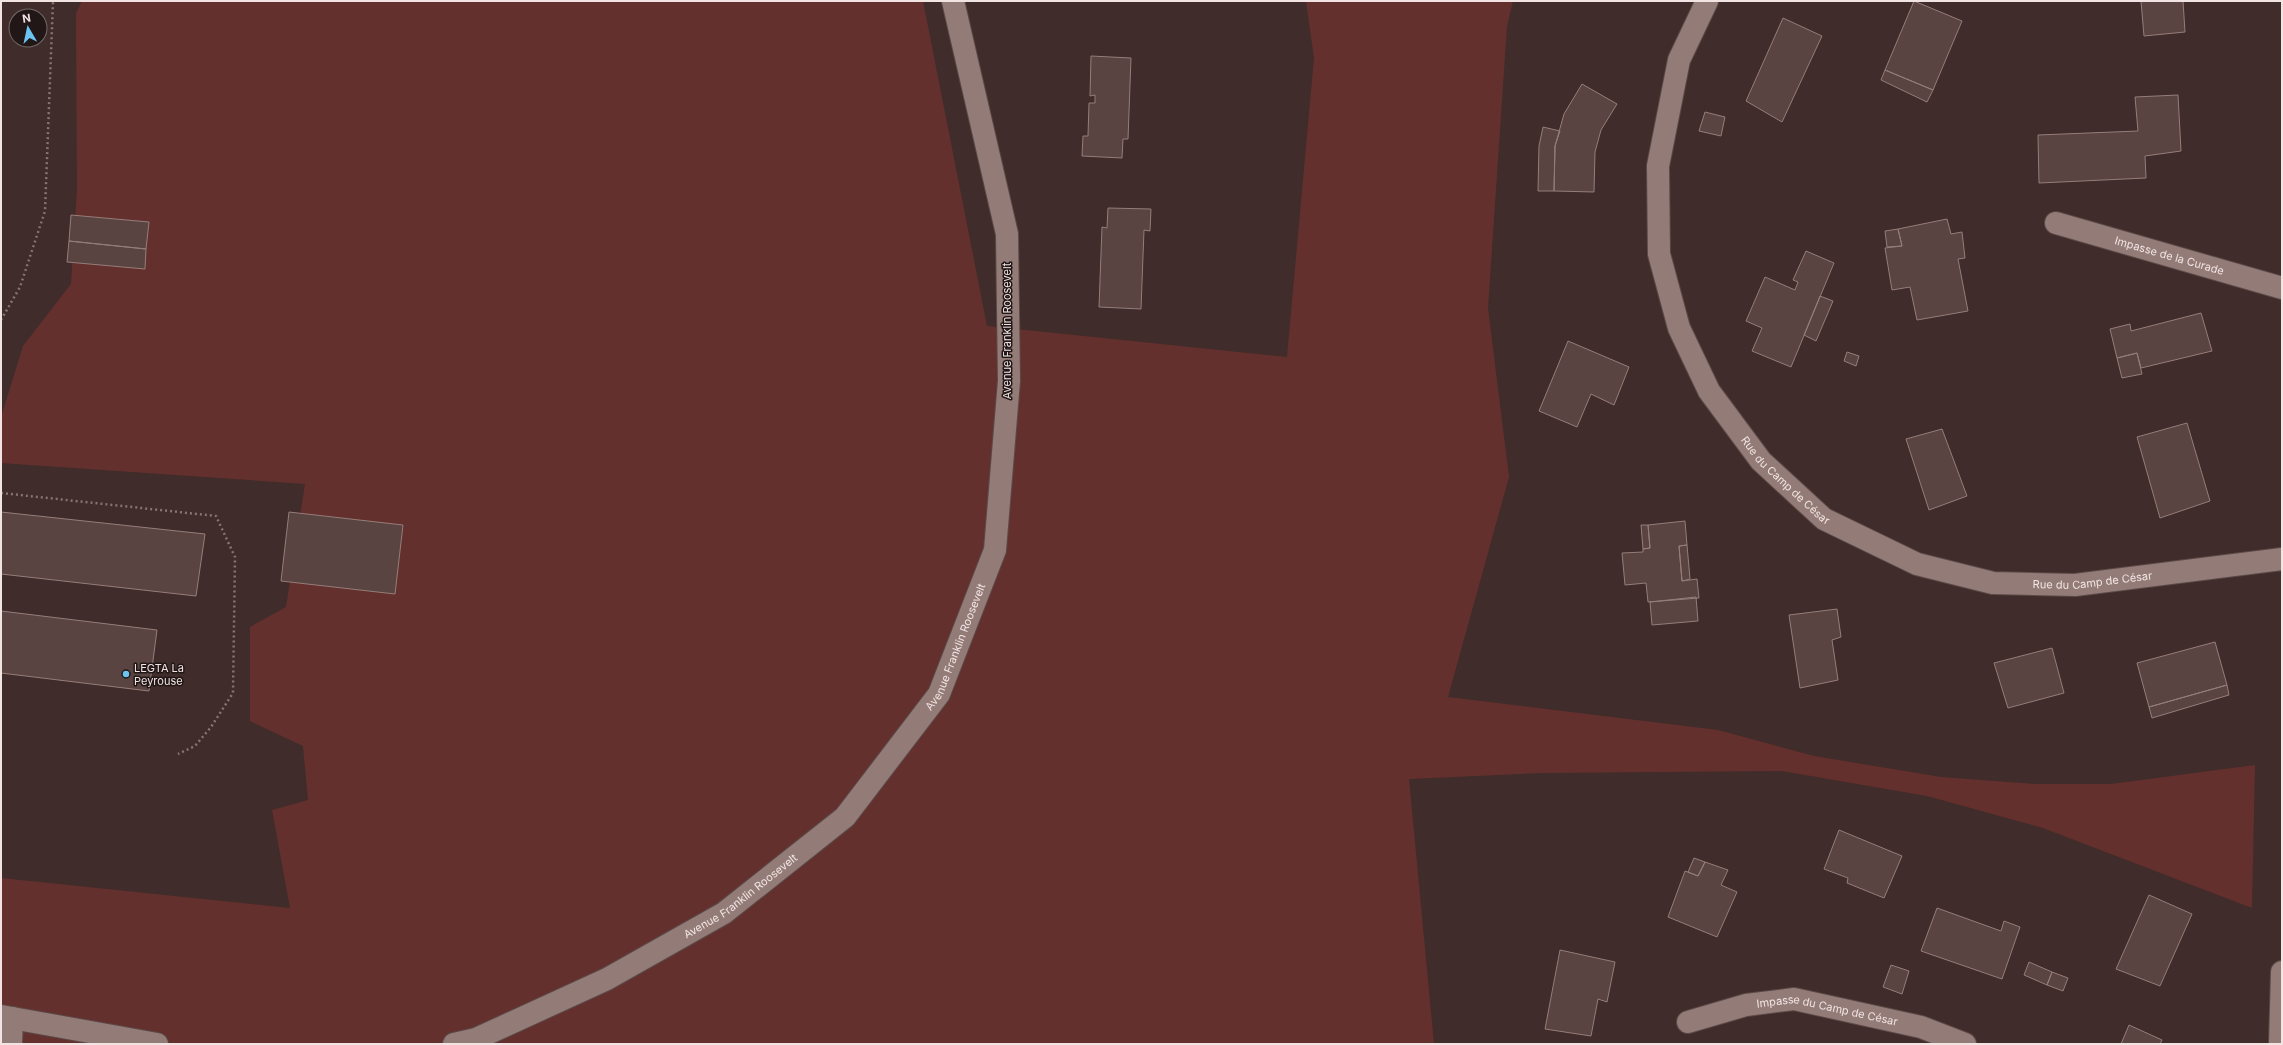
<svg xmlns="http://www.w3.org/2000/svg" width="2283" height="1045" viewBox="0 0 2283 1045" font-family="Inter,sans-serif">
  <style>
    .green { fill: #64302d }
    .building { fill: #594442; stroke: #957d7a }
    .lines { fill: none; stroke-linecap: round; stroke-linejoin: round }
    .minor-casing { stroke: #5b4a48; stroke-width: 24 }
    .path { stroke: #867573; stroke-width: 2.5; stroke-dasharray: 2 3; stroke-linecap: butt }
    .minor { stroke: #937b78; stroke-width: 22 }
    .poi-dot { fill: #6cc3f2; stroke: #201716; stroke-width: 1.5 }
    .labels { text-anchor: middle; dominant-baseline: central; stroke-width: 3; stroke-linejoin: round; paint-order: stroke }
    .street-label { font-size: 11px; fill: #f1e4e2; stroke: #201716 }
    .poi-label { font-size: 11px; fill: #f1e4e2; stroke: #201716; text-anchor: start }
  </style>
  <rect width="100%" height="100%" fill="#402c2a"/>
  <!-- green -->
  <path class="green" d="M82 1H923L987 326 1287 357 1314 58 1306 1H1513L1507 26 1488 308 1509 477 1448 697 1718 730 1814 756 1941 777 2035 784H2111L2255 765 2252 908 2043 828 1927 796 1782 771 1541 773 1409 779 1434 1044H1V878L290 908 272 810 308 800 303 746 250 721V627L286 607 305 484 1 463V417L23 346 71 284 77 189 76 13Z"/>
  <!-- building -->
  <path class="building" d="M1914 1 1962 21 1933 90 1885 70Z
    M2141 1H2183L2185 32 2144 36Z
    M1783 18 1822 36 1782 122 1746 101Z
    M1091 56 1131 58 1128 139H1123L1122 158 1082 156 1083 136H1088L1089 103H1095V95L1090 96Z
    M1885 70 1933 90 1927 102 1881 80Z
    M1582 84 1617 104 1601 130 1595 152 1594 192 1554 191 1555 146 1564 114Z
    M2178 95 2181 151 2145 156 2146 178 2039 183 2038 135 2138 131 2135 97Z
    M1705 112 1725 117 1721 136 1699 131Z
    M1543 127 1560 131 1555 146 1554 191H1538L1539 146Z
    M1108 208 1151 209 1150 231 1144 230 1141 309 1099 307 1102 227 1107 228Z
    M71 215 149 222 146 249 69 241Z
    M1947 219 1951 234 1962 232 1965 258 1958 259 1968 311 1917 320 1910 287 1892 290 1885 248 1902 246 1898 229Z
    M1898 229 1902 246 1887 247 1885 231Z
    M69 241 146 249 145 269 67 262Z
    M1806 251 1834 263 1791 367 1752 351 1762 328 1746 321 1765 277 1795 290 1798 282 1793 280Z
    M1820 296 1833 301 1816 341 1804 335Z
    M2201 313 2212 351 2141 368 2137 353 2117 358 2110 329 2130 324 2131 331Z
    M1568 341 1629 367 1614 405 1591 394 1577 427 1539 411Z
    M1847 352 1859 356 1856 366 1844 361Z
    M2137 353 2142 374 2122 378 2117 358Z
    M2187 423 2210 501 2160 518 2137 437Z
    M1942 429 1967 496 1929 510 1906 439Z
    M1 512 205 534 196 596 1 574Z
    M289 512 403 525 395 594 281 581Z
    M1685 521 1687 545 1679 546 1682 581 1697 579 1699 598 1648 602 1646 583 1625 585 1622 553 1643 552V549L1650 548 1648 525Z
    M1641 525H1648L1650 548 1643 549Z
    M1687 545 1690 579 1682 581 1679 546Z
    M1696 597 1698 621 1652 625 1650 602Z
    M1837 609 1841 637 1832 640 1838 680 1800 688 1789 615Z
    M1 611 157 630 149 691 1 673Z
    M2215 642 2227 685 2149 707 2137 663Z
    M2052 648 2064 693 2008 708 1994 663Z
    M2227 685 2229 695 2152 718 2149 707Z
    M1839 830 1902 856 1884 898 1847 883 1848 878 1824 869Z
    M1694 858 1705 862 1698 876 1688 872Z
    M1705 862 1728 870 1721 885 1737 892 1717 937 1668 917 1685 871 1698 876Z
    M2149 895 2192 914 2160 986 2116 969Z
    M1937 908 2001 931 2004 921 2020 927 2002 979 1921 951Z
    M1560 950 1615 962 1607 1002 1598 999 1591 1036 1545 1029Z
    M2029 962 2052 972 2047 985 2024 975Z
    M1891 965 1909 971 1902 994 1883 987Z
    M2052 972 2068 978 2063 991 2047 985Z
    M2129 1025 2162 1040 2160 1044H2121Z"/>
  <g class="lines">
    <!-- minor casing -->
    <g class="minor-casing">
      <g id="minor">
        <path id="s1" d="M1707 1 1679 60 1658 166 1659 254 1679 328 1709 391 1761 461 1824 519 1917 564 1993 583 2075 585 2282 559"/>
        <path id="s2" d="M2056 223 2282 288"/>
        <path d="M1 1016 157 1044"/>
        <path id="s3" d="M1688 1022 1746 1005 1794 999 1921 1027 1965 1044"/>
        <path d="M11 1044 12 1018"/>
        <path id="s4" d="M454 1044 476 1039 607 979 724 913 845 817 939 694 995 550 1009 381 1007 234 953 1"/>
        <path d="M2280 1044 2282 972"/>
      </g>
    </g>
    <!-- path -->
    <path class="path" d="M1 320 20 287 45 211 53 1
      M1 493 216 516 235 557 233 693 211 727 195 746 178 754"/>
    <!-- minor -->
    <use href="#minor" class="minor"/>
  </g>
  <!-- markers -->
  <circle class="poi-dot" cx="126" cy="674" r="4"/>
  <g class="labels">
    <!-- street labels -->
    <g class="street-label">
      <text stroke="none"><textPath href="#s2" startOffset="118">Impasse de la Curade</textPath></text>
      <text transform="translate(1007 331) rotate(-90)">Avenue Franklin Roosevelt</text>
      <text stroke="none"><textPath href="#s1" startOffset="526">Rue du Camp de César</textPath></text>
      <text stroke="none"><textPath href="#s1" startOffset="862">Rue du Camp de César</textPath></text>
      <text stroke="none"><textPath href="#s4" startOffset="660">Avenue Franklin Roosevelt</textPath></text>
      <text stroke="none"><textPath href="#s4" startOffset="324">Avenue Franklin Roosevelt</textPath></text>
      <text stroke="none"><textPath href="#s3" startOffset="143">Impasse du Camp de César</textPath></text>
    </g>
    <!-- poi labels -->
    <g class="poi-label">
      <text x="134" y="668">LEGTA La<tspan x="134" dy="13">Peyrouse</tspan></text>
    </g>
  </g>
  <!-- border -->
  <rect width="2283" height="1045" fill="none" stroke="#f1e4e2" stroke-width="4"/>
  <!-- north arrow -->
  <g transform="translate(28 28) rotate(351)"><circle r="19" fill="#201716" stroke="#746968"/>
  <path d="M0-3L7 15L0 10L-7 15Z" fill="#6cc3f2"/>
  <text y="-6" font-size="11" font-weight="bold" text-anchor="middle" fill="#f1e4e2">N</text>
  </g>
</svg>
